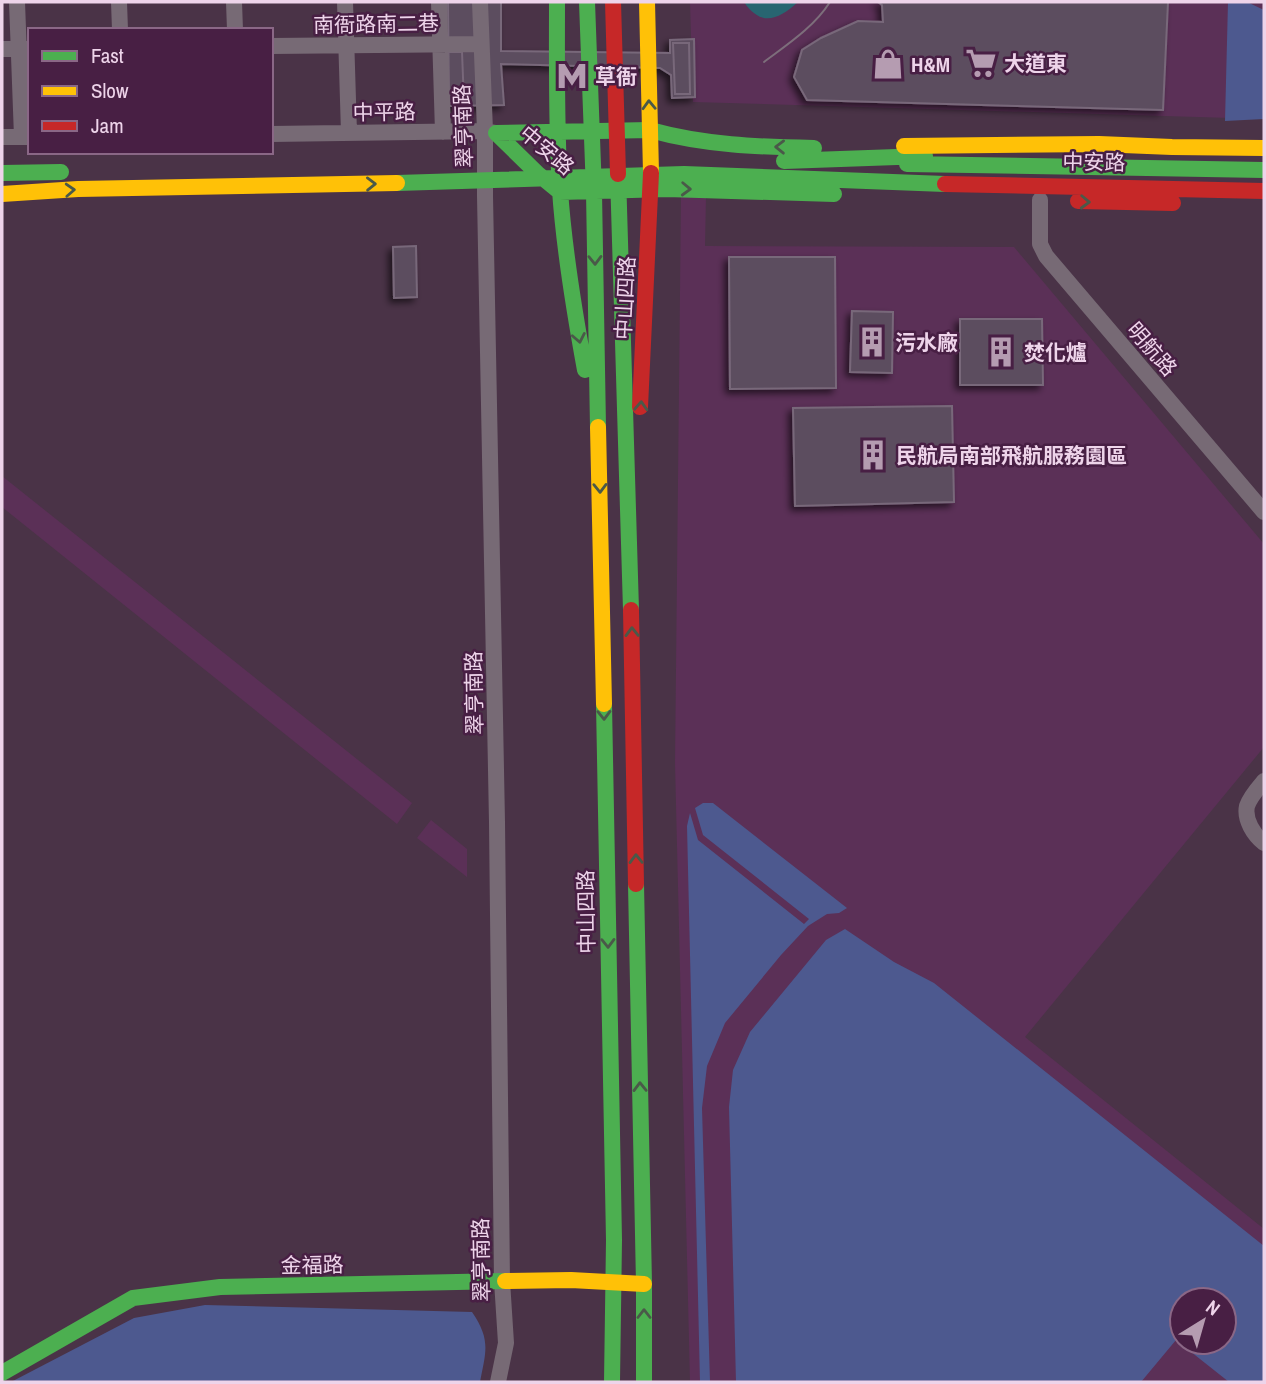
<svg xmlns="http://www.w3.org/2000/svg" width="1266" height="1384" viewBox="0 0 1266 1384" font-family="'Archivo Narrow','Noto Sans TC',sans-serif">
  <style>
    .built { fill: #5b3057; fill-rule: evenodd }
    .green { fill: #4d598f; fill-rule: evenodd }
    .water { fill: #286571 }
    .building { fill: #5c4d5f; stroke: #78687a; stroke-width: 2; filter: url(#shadow) }
    .lines { fill: none; stroke-linecap: round; stroke-linejoin: round }
    .street { stroke: #776a75; stroke-width: 16 }
    .fast { stroke: #4caf50; stroke-width: 16 }
    .slow { stroke: #ffc107; stroke-width: 16 }
    .jam { stroke: #c62828; stroke-width: 16 }
    .tram { stroke: #7d6e7b; stroke-width: 2 }
    .oneway { stroke: #4a5949 }
    .labels { text-anchor: middle; dominant-baseline: central; stroke-width: 5; stroke-linejoin: round; paint-order: stroke }
    .street-label { font-size: 21px; fill: #eed4ea; stroke: #481f44 }
    .poi-label { font-size: 21px; font-weight: bold; fill: #eed4ea; stroke: #481f44; text-anchor: start }
  </style>
  <defs>
    <filter id="shadow"><feDropShadow dx="-4" dy="4" stdDeviation="3.5" flood-color="#0009"/></filter>
  </defs>
  <rect width="100%" height="100%" fill="#4a3347"/>
  <!-- built -->
  <path class="built" d="M690 2H1264V119L693 102Z
    M681 197H706L705 246 1014 247 1264 544V747L1025 1037 1264 1229V1382H690L675 763ZM1182 1300H1224V1342H1182Z
    M2 476 412 803 397 824 2 507Z
    M431 820 467 849V877L417 838Z"/>
  <!-- green -->
  <path class="green" d="M1228 2H1247L1264 10V119L1225 121Z
    M703 803H713L847 908 839 913 827 914 808 926 781 955 725 1023 707 1066 702 1108 710 1382H700L687 826 690 813 698 840 804 924 809 919 703 835 695 808Z
    M845 929 894 962 934 983 1264 1246V1382H1229L1176 1340 1141 1382H736L729 1107 733 1070 750 1032 826 940ZM1182 1300H1224V1342H1182Z
    M205 1305 472 1312C491 1340 486 1351 480 1382H11L134 1318Z"/>
  <!-- water -->
  <path class="water" d="M744 2H798C778 20 761 27 744 2Z"/>
  <!-- building -->
  <path class="building" d="M448 2H501V51L670 53V40L694 39 695 97 672 98 671 75 660 68 501 64 504 105 449 106Z
    M878 2H1168L1163 110 807 100 794 77 802 50 821 38 858 21 883 22 882 5Z
    M673 43H689L690 94H675Z
    M446 52H462L464 103H448Z
    M416 246 417 297 394 298 393 247Z
    M729 257H835L836 388 730 389Z
    M852 311 893 312 892 373 850 372Z
    M960 319H1042L1043 385H960Z
    M952 406 954 502 795 506 793 408Z"/>
  <g class="lines">
    <!-- street -->
    <path class="street" d="M17 2 22 137
      M119 2 120 30
      M234 2 235 30
      M345 2 349 133
      M439 2 443 132
      M480 2 485 131V196L497 822 502 1281 506 1343 498 1382
      M271 46 481 44
      M2 49H27
      M271 134 485 131 496 133
      M2 137H30
      M1040 200V244L1046 256 1264 512
      M1264 781C1258 788 1250 797 1247 806 1244 820 1254 835 1264 843"/>
    <!-- fast -->
    <path class="fast" d="M557 2C557 64 556 127 560 190 564 250 574 310 585 370
      M587 2 594 192 598 427
      M496 133 538 174 560 192 667 189 834 194
      M496 133 650 130C704 145 758 147 814 148
      M784 161 925 156
      M907 164 1264 170
      M2 173 61 172
      M618 174 631 610
      M397 183 684 174 945 184
      M604 704 614 1240 612 1382
      M636 884 644 1284V1382
      M2 1373 133 1298 220 1287 505 1281"/>
    <!-- slow -->
    <path class="slow" d="M647 2 651 173
      M904 146 1099 144 1172 147 1264 148
      M2 194 78 189 397 183
      M598 427 604 704
      M505 1281 571 1280 644 1284"/>
    <!-- jam -->
    <path class="jam" d="M613 2 618 174
      M945 184 1264 191
      M1078 201 1173 203
      M640 407 651 173
      M631 610 636 884"/>
    <!-- tram -->
    <path class="tram" d="M764 62C788 44 814 27 830 2"/>
  </g>
  <!-- one-way arrows -->
  <defs><path id="oneway-chevron" d="M-2-3.5L2.5 0L-2 3.5" fill="none" stroke-width="1.6" stroke-linecap="round" stroke-linejoin="round" transform="scale(1.75)"/></defs>
  <g class="oneway">
    <use href="#oneway-chevron" transform="translate(649 105) rotate(-92)"/>
    <use href="#oneway-chevron" transform="translate(780 147) rotate(-179)"/>
    <use href="#oneway-chevron" transform="translate(371 184) rotate(-1)"/>
    <use href="#oneway-chevron" transform="translate(686 189) rotate(2)"/>
    <use href="#oneway-chevron" transform="translate(70 190) rotate(-3)"/>
    <use href="#oneway-chevron" transform="translate(1085 202) rotate(2)"/>
    <use href="#oneway-chevron" transform="translate(595 260) rotate(89)"/>
    <use href="#oneway-chevron" transform="translate(579 338) rotate(79)"/>
    <use href="#oneway-chevron" transform="translate(641 406) rotate(-87)"/>
    <use href="#oneway-chevron" transform="translate(600 488) rotate(89)"/>
    <use href="#oneway-chevron" transform="translate(632 632) rotate(-91)"/>
    <use href="#oneway-chevron" transform="translate(604 715) rotate(89)"/>
    <use href="#oneway-chevron" transform="translate(636 859) rotate(-91)"/>
    <use href="#oneway-chevron" transform="translate(608 943) rotate(89)"/>
    <use href="#oneway-chevron" transform="translate(640 1087) rotate(-91)"/>
    <use href="#oneway-chevron" transform="translate(644 1314) rotate(-90)"/>
  </g>
  <!-- icons -->
  <defs>
    <g id="supermarket-bare" transform="scale(2.415)"><path d="M-6-5.5h2.5l.6 2H6L4.5 2H-2.5L-4.4-4H-6ZM-1.5 3.2a1.3 1.3 0 1 0 .1 0ZM3 3.2a1.3 1.3 0 1 0 .1 0Z" fill="#b59cb1" stroke="#481f44" stroke-width="2.5" paint-order="stroke"/></g>
    <g id="shop-bare" transform="scale(2.415)"><path d="M-5-2.5h2.3a2.7 3.5 0 0 1 5.4 0H5L5.5 6h-11ZM-1.5-2.5h3a1.5 2.3 0 0 0-3 0Z" fill="#b59cb1" stroke="#481f44" stroke-width="2.5" paint-order="stroke"/></g>
    <g id="metro-bare" transform="scale(2.415)"><path d="M-5.5 5V-5H-3L0 0L3-5H5.5V5H3V-.5L0 4L-3-.5V5Z" fill="#b59cb1" stroke="#481f44" stroke-width="2.5" paint-order="stroke"/></g>
    <g id="building-bare" transform="scale(2.415)"><path d="M-4-6H4V6H1V3H-1V6H-4ZM-2.5-4.3h1.7v1.8h-1.7ZM.8-4.3h1.7v1.8H.8ZM-2.5-1h1.7V.8h-1.7ZM.8-1h1.7V.8H.8Z" fill="#b59cb1" stroke="#481f44" stroke-width="2.5" paint-order="stroke"/></g>
  </defs>
  <g fill-rule="evenodd">
    <use href="#supermarket-bare" x="981" y="63"/>
    <use href="#shop-bare" x="888" y="64"/>
    <use href="#metro-bare" x="572" y="76"/>
    <use href="#building-bare" x="872" y="342"/>
    <use href="#building-bare" x="1001" y="352"/>
    <use href="#building-bare" x="873" y="455"/>
  </g>
  <g class="labels">
    <!-- street labels -->
    <g class="street-label">
      <text transform="translate(376 24) rotate(-1)">南衙路南二巷</text>
      <text transform="translate(384 112) rotate(-1)">中平路</text>
      <text transform="translate(463 126) rotate(-92)">翠亨南路</text>
      <text transform="translate(547 150) rotate(40)">中安路</text>
      <text transform="translate(1094 162) rotate(1)">中安路</text>
      <text transform="translate(625 298) rotate(-87)">中山四路</text>
      <text transform="translate(1152 349) rotate(49)">明航路</text>
      <text transform="translate(474 693) rotate(-91)">翠亨南路</text>
      <text transform="translate(586 912) rotate(-91)">中山四路</text>
      <text transform="translate(481 1260) rotate(-91)">翠亨南路</text>
      <text transform="translate(312 1265) rotate(-1)">金福路</text>
    </g>
    <!-- poi labels -->
    <g class="poi-label">
      <text x="1004" y="63">大道東</text>
      <text x="911" y="64">H&amp;M</text>
      <text x="595" y="76">草衙</text>
      <text x="895" y="342">污水廠</text>
      <text x="1024" y="352">焚化爐</text>
      <text x="896" y="455">民航局南部飛航服務園區</text>
    </g>
  </g>
  <!-- border -->
  <rect width="1266" height="1384" fill="none" stroke="#eed4ea" stroke-width="7"/>
  <!-- legend -->
  <rect x="28" y="28" width="245" height="126" fill="#481f44" stroke="#8a6786" stroke-width="2"/>
  <rect x="42" y="51" width="35" height="10" fill="#4caf50" stroke="#8a6786" stroke-width="2"/>
  <text x="91" y="63" font-size="21" fill="#eed4ea">Fast</text>
  <rect x="42" y="86" width="35" height="10" fill="#ffc107" stroke="#8a6786" stroke-width="2"/>
  <text x="91" y="98" font-size="21" fill="#eed4ea">Slow</text>
  <rect x="42" y="121" width="35" height="10" fill="#c62828" stroke="#8a6786" stroke-width="2"/>
  <text x="91" y="133" font-size="21" fill="#eed4ea">Jam</text>
  <!-- north arrow -->
  <g transform="translate(1203 1321) rotate(37)"><circle r="33" fill="#481f44" stroke="#8a6786" stroke-width="2"/>
  <path d="M0-5L12 26L0 18L-12 26Z" fill="#b59cb1"/>
  <text y="-10" font-size="19" font-weight="bold" text-anchor="middle" fill="#eed4ea">N</text>
  </g>
</svg>
